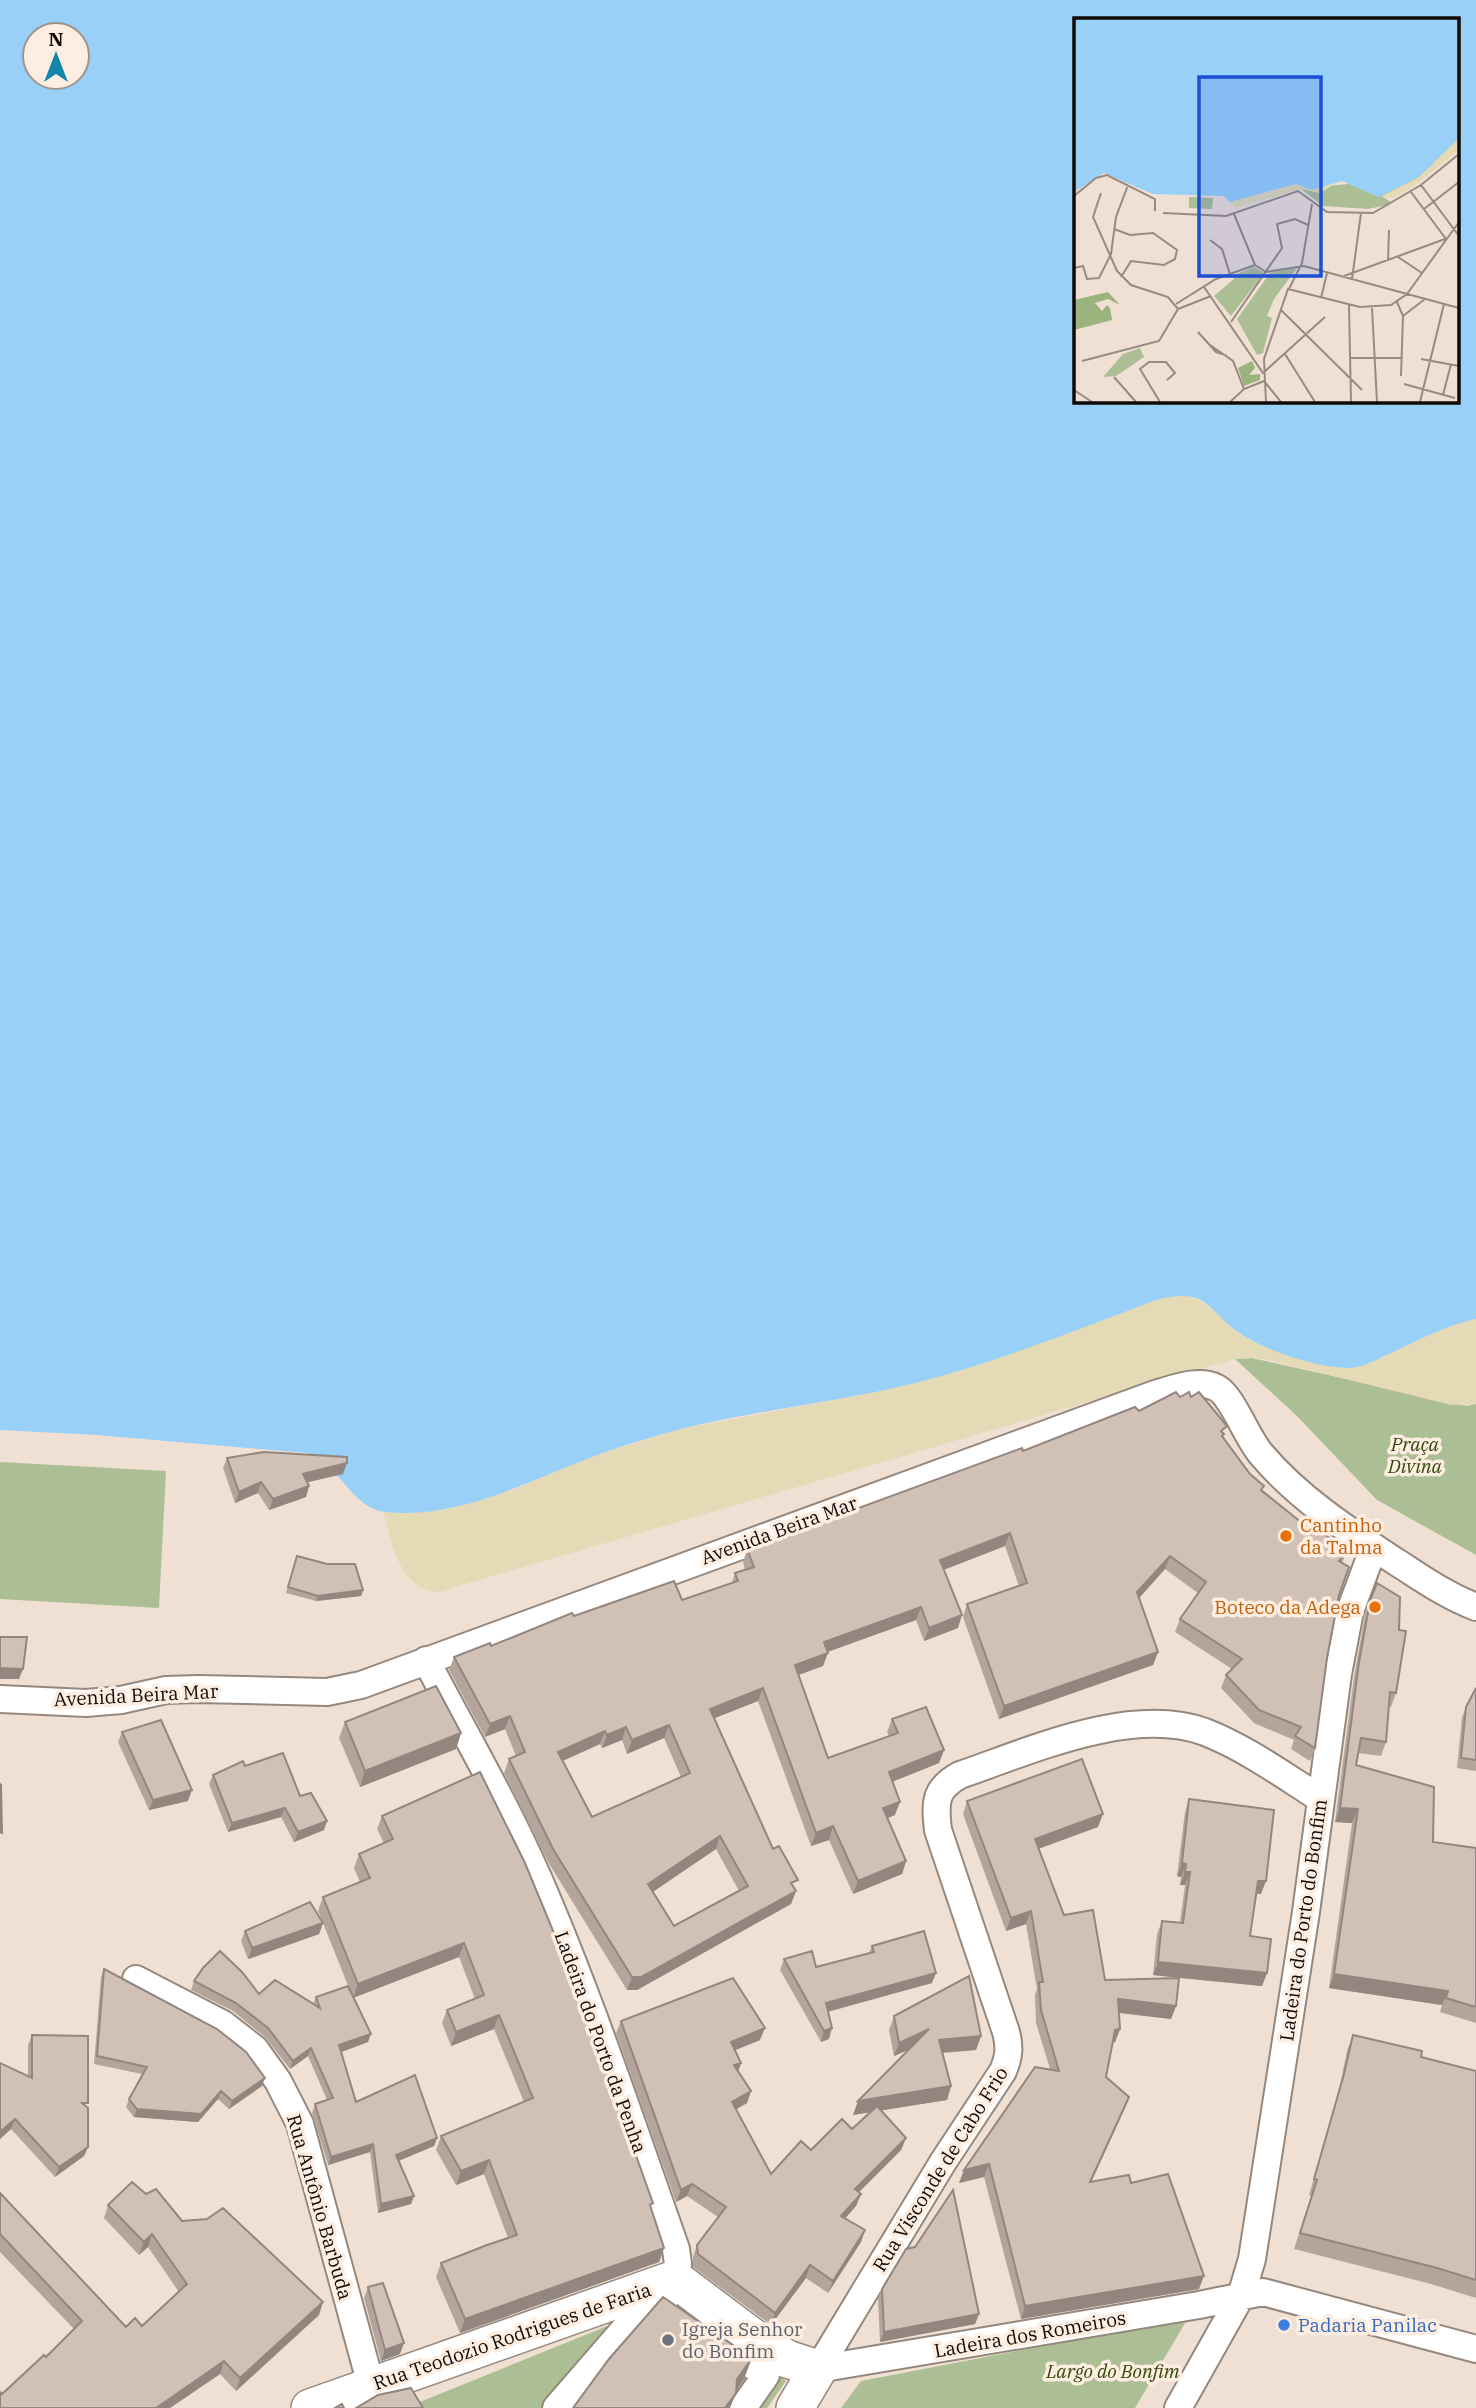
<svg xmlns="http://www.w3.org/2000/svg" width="1476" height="2408" viewBox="0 0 1476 2408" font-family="'IBM Plex Serif',serif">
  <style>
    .green { fill: #acbf94 }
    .sand { fill: #e4dab5 }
    .water { fill: #98d0f7; fill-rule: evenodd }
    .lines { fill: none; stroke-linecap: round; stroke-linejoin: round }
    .street-casing { stroke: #96877c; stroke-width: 30 }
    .secondary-casing { stroke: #96877c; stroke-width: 40 }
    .street { stroke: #fff; stroke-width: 26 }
    .secondary { stroke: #fff; stroke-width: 37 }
    .wall { fill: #b4a59c; fill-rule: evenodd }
    .shaded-wall { fill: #92867f }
    .building { fill: #d1c0b5; stroke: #92867f; stroke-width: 2; fill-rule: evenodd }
    .food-dot { fill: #e8710a; stroke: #feede1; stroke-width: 2.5 }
    .shop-dot { fill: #3f7fe0; stroke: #feede1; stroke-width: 2.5 }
    .worship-dot { fill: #6b7280; stroke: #feede1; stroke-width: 2.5 }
    .labels { text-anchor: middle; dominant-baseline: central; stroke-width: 7; stroke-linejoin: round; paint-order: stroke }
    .park-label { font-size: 19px; font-style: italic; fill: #314709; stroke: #feede1 }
    .food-label { font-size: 19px; fill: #c56008; stroke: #feede1; text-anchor: start }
    .street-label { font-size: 19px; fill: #0f0a06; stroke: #feede1 }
    .shop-label { font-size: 19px; fill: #366cbe; stroke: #feede1; text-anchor: start }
    .worship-label { font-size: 19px; fill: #5b616d; stroke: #feede1; text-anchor: start }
    .inset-road { fill: none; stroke: #968a82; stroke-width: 2 }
    .view { fill: #1d4ed8; fill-opacity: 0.15; stroke: #1d4ed8; stroke-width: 3.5 }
    .inset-edge { fill: none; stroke: #0f0a06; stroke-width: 3.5 }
  </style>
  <rect width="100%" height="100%" fill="#f0e0d4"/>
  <!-- green -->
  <path class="green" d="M1252 1358 1467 1406 1476 1404V1555L1377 1500 1296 1415 1235 1359Z
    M0 1462 166 1471 159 1608 0 1599Z
    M669 2301 786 2381 767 2408H405Z
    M1188 2318 1135 2408H841L861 2381Z"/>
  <!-- sand -->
  <path class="sand" d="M1178 1295C1208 1297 1217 1317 1240 1334 1261 1349 1325 1369 1352 1368 1364 1367 1376 1360 1387 1355 1415 1342 1445 1325 1476 1319V1404L1451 1405 1269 1360 1252 1358 1235 1359 438 1592C399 1590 392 1542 383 1512L405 1513 449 1509 510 1491 593 1456 680 1429 850 1397 955 1372 1156 1300Z"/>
  <!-- water -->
  <path class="water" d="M0 0H1476V1319C1446 1325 1419 1340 1391 1353 1379 1358 1365 1367 1351 1368 1322 1369 1269 1352 1244 1336 1205 1312 1212 1286 1156 1300 1076 1330 995 1363 911 1384 829 1404 744 1411 663 1434 639 1441 615 1448 592 1457 526 1482 458 1520 385 1512 353 1509 340 1465 307 1453L97 1435 0 1430ZM1075 19H1457V401H1075ZM35 35H77V77H35Z"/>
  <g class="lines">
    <!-- street casing -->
    <g class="street-casing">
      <path id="street" d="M426 1660C468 1740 514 1818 548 1901 596 2015 635 2133 676 2249L678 2264 675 2279
        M0 1699 86 1703 121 1700 166 1690 198 1689 327 1692 361 1685 1155 1394C1173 1389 1199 1378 1217 1388 1232 1396 1247 1438 1261 1454 1299 1499 1349 1531 1398 1563 1423 1579 1447 1596 1476 1607
        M136 1979 223 2024 255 2049 278 2081 300 2124 371 2385
        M722 2344 766 2375 743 2408
        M818 2369 943 2162 1003 2071C1009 2057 1010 2047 1006 2032L938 1830C935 1803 934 1789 960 1775 1030 1751 1131 1705 1205 1732 1246 1748 1283 1775 1321 1799
        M818 2369 1199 2305 1263 2292 1476 2349
        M556 2408 653 2296 664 2304
        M1178 2408 1241 2296 1252 2259 1306 1912 1338 1674 1350 1611 1374 1547"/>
    </g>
    <!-- secondary casing -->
    <g class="secondary-casing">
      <path id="secondary" d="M310 2408 675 2279 760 2343 787 2359 818 2369 795 2408"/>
    </g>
    <!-- street -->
    <use href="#street" class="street"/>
    <!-- secondary -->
    <use href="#secondary" class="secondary"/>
  </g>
  <!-- wall -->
  <path class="wall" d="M1180 1397H1191L1223 1437 1263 1491 1302 1523 1347 1551 1342 1563 1339 1595 1327 1658 1315 1748 1310 1761 1291 1749 1294 1740 1254 1723 1221 1688 1226 1675 1232 1669 1175 1632 1180 1619 1198 1593 1165 1569 1139 1598 1158 1652 1153 1665 999 1719 963 1617 967 1604 1019 1586 1005 1546 944 1570 958 1628 924 1641 916 1620 827 1652 823 1666 798 1675 828 1758 889 1736 887 1732 892 1719 944 1750 939 1763 892 1782 895 1815 888 1818 906 1861 902 1874 853 1894 829 1840 811 1846 758 1701 714 1718 773 1849 796 1891 791 1904 637 1990H627L548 1862 504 1773 509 1759 516 1756 505 1729 485 1737 449 1670 454 1657 491 1646 574 1616 682 1600 732 1583 735 1573 745 1570 743 1562 747 1549 1023 1451ZM664 1738 681 1777 592 1817 563 1761 600 1744 602 1748 622 1740 627 1754ZM716 1849 739 1891 674 1926 653 1891Z
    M227 1458 347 1463 343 1474 308 1482 309 1486 306 1497 269 1510 258 1493 235 1503 223 1468Z
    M297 1556 363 1590 361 1596 316 1601 286 1593Z
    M1377 1583 1396 1693 1391 1707H1389L1386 1742 1381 1756 1358 1753 1356 1765 1433 1842 1476 1848V2023L1440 2012 1442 2005 1329 1988 1352 1823 1335 1822 1354 1677 1365 1615Z
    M1476 1688V1771L1457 1768 1462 1717 1466 1707Z
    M345 1722 461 1733 456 1749 360 1787 339 1738Z
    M122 1732 188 1801 149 1810 118 1742Z
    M245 1766 300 1796 324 1830 294 1842 281 1817 228 1832 209 1784 213 1775Z
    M1189 1799 1261 1894H1257L1250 1936 1267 1973 1262 1986 1179 1978 1176 2006 1171 2019 1119 2013 1120 2029 1115 2042 1113 2043 1106 2077 1124 2110 1091 2182 1131 2183 1199 2289 1021 2319 984 2177 959 2183 1050 2069 1036 2023 1035 1995 1037 1989 1026 1924 1006 1931 963 1814 967 1801 1098 1827 1038 1848 1064 1915 1105 1980 1179 1978 1153 1975 1157 1934 1162 1921 1180 1922 1185 1885H1180L1181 1877 1177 1876 1185 1812Z
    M382 1816 651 2209 664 2248 659 2262 460 2333 436 2277 441 2263 508 2238 484 2174 456 2185 436 2150 441 2136 524 2102 494 2029 451 2046 442 2023 447 2010 475 1999 459 1957 353 1997 368 2042 341 2052 356 2102 437 2138 434 2146 399 2161 414 2196 411 2204 378 2213 370 2152 328 2165 312 2113 315 2104 327 2100 308 2056 290 2069 265 2037 233 2011 191 1990 194 1981 313 2004 316 1997 349 1988 323 1923 319 1934 248 1959 241 1941 245 1931 323 1922 318 1911 323 1897 360 1882 354 1868 359 1854 384 1843 377 1829Z
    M872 1946 932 1983 828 2012 829 2039 821 2042 780 1970 784 1959 816 1967 869 1953Z
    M104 1969 262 2086 229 2109 218 2099 198 2122 134 2117 126 2107 129 2099 142 2074 94 2064 101 1977Z
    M894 2016 981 2036 976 2050 943 2053 951 2086 947 2100 881 2110 906 2138 901 2150 859 2192 861 2194 856 2206 845 2219 865 2230 861 2242 828 2293 806 2278 771 2325 693 2267V2257L697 2245 718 2217 687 2196 676 2202 616 2033 621 2021 760 2040 735 2050 741 2063 738 2071 751 2091 747 2103 736 2109 771 2174 811 2150 852 2129 870 2112 853 2115 908 2050 894 2056 889 2030Z
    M32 2035 86 2107 88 2147 84 2156 55 2177 11 2129 0 2139V2063L28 2076V2045Z
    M1353 2035 1421 2057 1476 2071V2298L1431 2284 1294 2249 1311 2196 1309 2195 1339 2090 1347 2051Z
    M0 2193 126 2327 142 2326 179 2292 148 2247 139 2255 104 2218 108 2205 146 2194 182 2221 319 2315 236 2391 220 2374 170 2408H0L2 2394 46 2357 74 2329 0 2252Z
    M368 2287 400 2354 381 2361 364 2298Z
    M882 2289 979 2314 975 2324 880 2342 878 2299Z"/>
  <!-- shaded-wall -->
  <path class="shaded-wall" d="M347 1463 343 1474 300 1484 303 1474Z
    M261 1482 258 1493 235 1503 239 1492Z
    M309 1486 306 1497 269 1510 273 1499Z
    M1010 1533 1005 1546 935 1573 940 1560Z
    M1170 1556 1165 1569 1132 1606 1137 1592Z
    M363 1590 361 1596 316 1601 318 1596Z
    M921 1607 916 1620 819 1655 824 1642Z
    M962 1615 958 1628 924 1641 929 1628Z
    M1158 1652 1153 1665 999 1719 1004 1706Z
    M828 1653 823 1666 790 1678 795 1665Z
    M0 1668 23 1669 19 1679H0Z
    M763 1688 758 1701 705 1722 710 1709Z
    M510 1716 505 1729 485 1737 490 1724Z
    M669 1725 664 1738 627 1754 632 1740Z
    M626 1727 622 1740 602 1748 607 1735Z
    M605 1731 600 1744 553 1765 558 1752Z
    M461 1733 456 1749 360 1787 365 1771Z
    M944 1750 939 1763 884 1785 889 1772Z
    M192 1790 188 1801 149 1810 153 1800Z
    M900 1802 895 1815 879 1821 883 1808Z
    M285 1808 281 1817 228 1832 232 1823Z
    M1340 1808 1358 1809 1352 1823 1335 1822Z
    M1103 1814 1098 1827 1030 1852 1035 1839Z
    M327 1821 324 1830 294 1842 298 1832Z
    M833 1826 829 1840 811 1846 816 1833Z
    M720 1836 716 1849 644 1898 648 1884Z
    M906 1861 902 1874 853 1894 858 1881Z
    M1182 1863 1186 1864 1181 1877 1177 1876Z
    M1185 1872H1190L1185 1885H1180Z
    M1258 1881H1266L1261 1894 1254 1893Z
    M796 1891 791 1904 637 1990H627L632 1977Z
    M1031 1911 1026 1924 1006 1931 1011 1918Z
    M323 1923 319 1934 248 1959 252 1948Z
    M464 1943 459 1957 353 1998 358 1984Z
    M1158 1962 1267 1973 1262 1986 1153 1975Z
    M936 1973 932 1983 822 2013 826 2003Z
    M1334 1974 1448 1991 1442 2005 1329 1988Z
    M1118 1999 1176 2006 1171 2019 1113 2012Z
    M499 2015 494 2029 451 2046 456 2032Z
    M765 2028 760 2040 726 2054 731 2042Z
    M832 2028 829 2039 821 2042 824 2031Z
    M929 2029 924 2043 894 2056 899 2043Z
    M1120 2029 1115 2042 1110 2043 1115 2030Z
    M371 2034 368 2042 336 2054 339 2045Z
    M981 2036 976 2050 934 2053 939 2040Z
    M311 2048 308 2056 290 2069 293 2061Z
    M741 2063 737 2075 734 2065Z
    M265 2078 262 2086 229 2109 232 2101Z
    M951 2086 947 2100 853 2115 858 2101Z
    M221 2091 218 2099 198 2122 134 2117 137 2109Z
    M751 2091 747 2103 728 2114 732 2102Z
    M1129 2097 1124 2110 1085 2195 1090 2182Z
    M15 2119 11 2129 0 2139V2132Z
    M437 2138 434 2146 393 2163 396 2155Z
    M906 2138 901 2150 850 2201 855 2189Z
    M373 2144 370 2152 328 2165 331 2157Z
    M88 2147 84 2156 55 2177 59 2167Z
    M489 2160 484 2174 456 2185 461 2171Z
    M989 2164 984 2177 959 2183 964 2170Z
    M692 2184 687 2196 676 2202 681 2190Z
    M861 2194 856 2206 836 2228 841 2216Z
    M414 2196 411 2204 378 2213 381 2204Z
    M865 2230 861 2242 828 2293 833 2281Z
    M152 2234 148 2247 139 2255 144 2242Z
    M664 2248 659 2262 460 2333 465 2319Z
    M810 2265 806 2278 771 2325 775 2313Z
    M1204 2276 1199 2289 1021 2319 1025 2306Z
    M323 2302 319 2315 236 2391 240 2378Z
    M979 2314 975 2324 880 2342 884 2332Z
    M404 2343 400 2354 381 2361 385 2350Z
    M752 2358 744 2379 730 2400 737 2379Z
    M224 2361 220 2374 170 2408H156Z
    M736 2393 730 2408H725Z"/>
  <!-- building -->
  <path class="building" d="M1176 1392 1180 1397 1189 1392 1191 1397 1199 1392 1227 1426 1221 1431 1224 1434 1222 1436 1250 1474 1264 1486 1261 1490 1302 1523 1305 1520 1347 1551 1339 1561 1349 1567 1339 1595 1327 1658 1315 1748 1295 1736 1301 1727 1259 1710 1226 1675 1242 1659 1180 1619 1206 1582 1170 1556 1137 1592 1158 1652 1004 1706 967 1604 1027 1583 1010 1533 940 1560 962 1615 929 1628 921 1607 824 1642 828 1653 795 1665 828 1758 898 1733 892 1719 926 1707 944 1750 889 1772 900 1802 883 1808 906 1861 858 1881 833 1826 816 1833 763 1688 710 1709 773 1849 779 1846 798 1880 791 1883 796 1891 641 1977H632L553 1849 509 1759 525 1752 510 1716 490 1724 454 1657 490 1643 491 1646 572 1613 574 1616 674 1581 682 1600 738 1581 735 1573 754 1567 747 1549 1022 1448 1023 1451 1135 1407 1139 1411ZM669 1725 690 1773 592 1817 558 1752 605 1731 607 1735 626 1727 632 1740ZM720 1836 748 1886 674 1926 648 1884Z
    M264 1452 347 1457V1463L303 1474 309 1486 273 1499 261 1482 239 1492 227 1458Z
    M297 1556 327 1564H355L363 1590 318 1596 288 1587Z
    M1377 1583 1400 1597 1399 1630 1406 1631 1396 1693 1390 1692 1386 1742 1361 1738 1356 1765 1434 1787 1433 1842 1476 1848V2007L1446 1998 1448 1991 1334 1974 1358 1809 1340 1808 1359 1662 1370 1601Z
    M0 1637H27L23 1669 0 1668Z
    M436 1686 461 1733 365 1771 345 1722Z
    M1476 1688V1760L1461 1758 1466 1707Z
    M161 1720 192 1790 153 1800 122 1732Z
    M283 1753 300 1796 311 1793 327 1821 298 1832 285 1808 232 1823 213 1775 243 1761 245 1766Z
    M1082 1759 1103 1814 1035 1839 1064 1915 1093 1910 1105 1980 1179 1978 1176 2006 1118 1999 1120 2029 1115 2030 1106 2077 1129 2097 1090 2182 1129 2175 1131 2183 1168 2174 1204 2276 1025 2306 989 2164 964 2170 1035 2067 1059 2071 1041 2010 1039 1982H1043L1031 1911 1011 1918 967 1801Z
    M480 1772 525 1863 573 1979 653 2203 650 2205 664 2248 465 2319 441 2263 487 2245 517 2235 489 2160 461 2171 441 2136 533 2098 499 2015 456 2032 447 2010 484 1995 464 1943 358 1984 323 1897 370 1878 359 1854 393 1839 382 1816Z
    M0 1784 1 1785 2 1833 0 1832Z
    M1189 1799 1274 1810 1266 1881H1258L1250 1936 1271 1939 1267 1973 1158 1962 1162 1921 1183 1923 1190 1872H1185L1186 1864 1182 1863Z
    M310 1902 323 1923 252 1948 245 1931Z
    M924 1931 936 1973 826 2003 832 2028 824 2031 784 1959 812 1951 816 1967 874 1952 872 1946Z
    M220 1951 242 1972 259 1994 275 1980 320 2008 316 1997 348 1986 371 2034 339 2045 356 2102 415 2075 437 2138 396 2155 414 2196 381 2204 373 2144 331 2157 315 2104 333 2098 311 2048 293 2061 268 2028 236 2003 194 1981 203 1968Z
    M104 1969 217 2029 246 2052 265 2078 232 2101 221 2091 201 2114 137 2109 129 2099 147 2067 97 2056Z
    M969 1976 981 2036 939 2040 951 2086 858 2101 929 2029 899 2043 894 2016Z
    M733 1978 765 2028 731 2042 741 2063 734 2065 751 2091 732 2102 771 2174 801 2141 811 2150 842 2119 852 2129 877 2106 906 2138 855 2189 861 2194 841 2216 865 2230 833 2281 810 2265 775 2313 698 2254 697 2245 726 2207 692 2184 681 2190 621 2021Z
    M32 2035 88 2036V2103H82L88 2108V2147L59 2167 15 2119 0 2132V2063L32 2078Z
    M1353 2035 1422 2051 1421 2057 1476 2071V2280L1437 2268 1300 2233 1317 2180 1314 2179 1344 2074Z
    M132 2182 146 2194 156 2189 182 2221 207 2219 223 2208 323 2302 240 2378 224 2361 156 2408H0V2392L2 2394 44 2355 46 2357 82 2321 0 2234V2193L126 2327 135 2318 142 2326 187 2284 152 2234 144 2242 108 2205Z
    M953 2190 979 2314 884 2332 882 2289 906 2249 915 2247Z
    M383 2283 404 2343 385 2350 368 2287Z
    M663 2297 752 2358 737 2379 736 2393 725 2408H573L609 2359Z
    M411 2388 423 2408H356L378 2395Z
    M342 2404 344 2408H335Z"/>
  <!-- markers -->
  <g class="food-dot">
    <circle cx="1286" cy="1536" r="7"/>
    <circle cx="1375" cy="1607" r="7"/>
  </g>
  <circle class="shop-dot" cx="1284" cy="2325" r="7"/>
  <circle class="worship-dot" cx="668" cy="2340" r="7"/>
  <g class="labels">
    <!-- park labels -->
    <g class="park-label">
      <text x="1415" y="1444">Praça<tspan x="1415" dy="22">Divina</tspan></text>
      <text x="1113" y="2371">Largo do Bonfim</text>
    </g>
    <!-- food labels -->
    <g class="food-label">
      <text x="1300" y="1525">Cantinho<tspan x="1300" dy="22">da Talma</tspan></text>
      <text x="1361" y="1607" text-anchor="end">Boteco da Adega</text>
    </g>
    <!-- street labels -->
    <g class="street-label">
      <text transform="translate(779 1530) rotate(-20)">Avenida Beira Mar</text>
      <text transform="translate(136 1695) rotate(-3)">Avenida Beira Mar</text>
      <text transform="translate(1303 1920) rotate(-82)">Ladeira do Porto do Bonfim</text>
      <text transform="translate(601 2042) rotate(70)">Ladeira do Porto da Penha</text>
      <text transform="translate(940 2169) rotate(-58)">Rua Visconde de Cabo Frio</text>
      <text transform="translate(320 2207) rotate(74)">Rua Antônio Barbuda</text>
      <text transform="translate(1030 2334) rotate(-10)">Ladeira dos Romeiros</text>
      <text transform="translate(512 2336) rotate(-19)">Rua Teodozio Rodrigues de Faria</text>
    </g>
    <!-- shop labels -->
    <g class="shop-label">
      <text x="1298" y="2325">Padaria Panilac</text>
    </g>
    <!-- worship labels -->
    <g class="worship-label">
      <text x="682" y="2329">Igreja Senhor<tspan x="682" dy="22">do Bonfim</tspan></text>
    </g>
  </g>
  <!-- overview -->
  <g transform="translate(1074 18)">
    <rect width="385" height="385" fill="#f0e0d4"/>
    <path d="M385 120 345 159 308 178 317 184 309 188 294 191 249 188 227 171 247 175 252 168 274 166ZM115 179 139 180 138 191 115 190ZM180 249 190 255 157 298 140 278 160 261 158 258ZM223 250 200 281 193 298 198 300 189 335 183 337 163 301 196 255ZM66 330 70 339 42 358 29 359 49 336Z" fill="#acbf94"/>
    <path d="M34 274 46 287 34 281 21 285 28 293 33 287 36 290 38 302 0 312V282ZM178 343 181 350 175 357 186 356V362L170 368 164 350Z" fill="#9bb47d"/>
    <path d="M385 120V132L343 166 320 180 307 179 345 159ZM264 164 246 175 227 171 161 190 156 184 222 166 237 172Z" fill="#e4dab5"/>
    <path d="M0 1H385V120L345 159 304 179 268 163 237 172 222 166 156 184 149 178 79 176 30 155 0 174Z" fill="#98d0f7"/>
    <path class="inset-road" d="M347 167 385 218M337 174 372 221M27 175 19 199 43 253 57 267 94 279 104 291M0 178 22 160 33 157 81 181V193M350 191 385 164M89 195 152 198 224 173 253 194 299 195 347 167 385 136M160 196 181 247 192 254M40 211 56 217 79 215 103 232 101 241 90 247 57 243 47 259M136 222 148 231 156 256M324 239 348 255M314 242 315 212M0 250 9 248 13 261 25 260 37 236 42 199 54 167M192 254 230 248 385 290M270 258 371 221M278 261 287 195M130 269 189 355 251 299M215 271 228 245 238 186M247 280 253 255M323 284 329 298 327 358M102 286 142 261 181 247M275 287 277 384M298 290 303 384M104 291 137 278M207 292 288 372M329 298 351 281M157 304 208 230 203 206 221 201 234 207M124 314 142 334 152 337M136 327 159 343 170 371M211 336 241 384M276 340H327M347 341 385 348M8 343 85 323 104 291M40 359 62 384M330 366 381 380M0 372 18 384M369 377 377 346M86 384 66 351 75 344H92L101 355 93 362M156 384 170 371 190 363 207 384M192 384 190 341 214 271 286 289 317 287 333 276 385 204M346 384 370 286"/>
    <path class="view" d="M125 59H247V258H125Z"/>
    <rect width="385" height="385" class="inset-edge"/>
  </g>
  <!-- north arrow -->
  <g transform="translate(56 56)"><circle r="33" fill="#feede1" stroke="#9e9289" stroke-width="2"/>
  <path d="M0-5L12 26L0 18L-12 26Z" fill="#1285ab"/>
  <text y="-10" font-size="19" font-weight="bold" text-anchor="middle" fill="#0f0a06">N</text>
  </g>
</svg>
